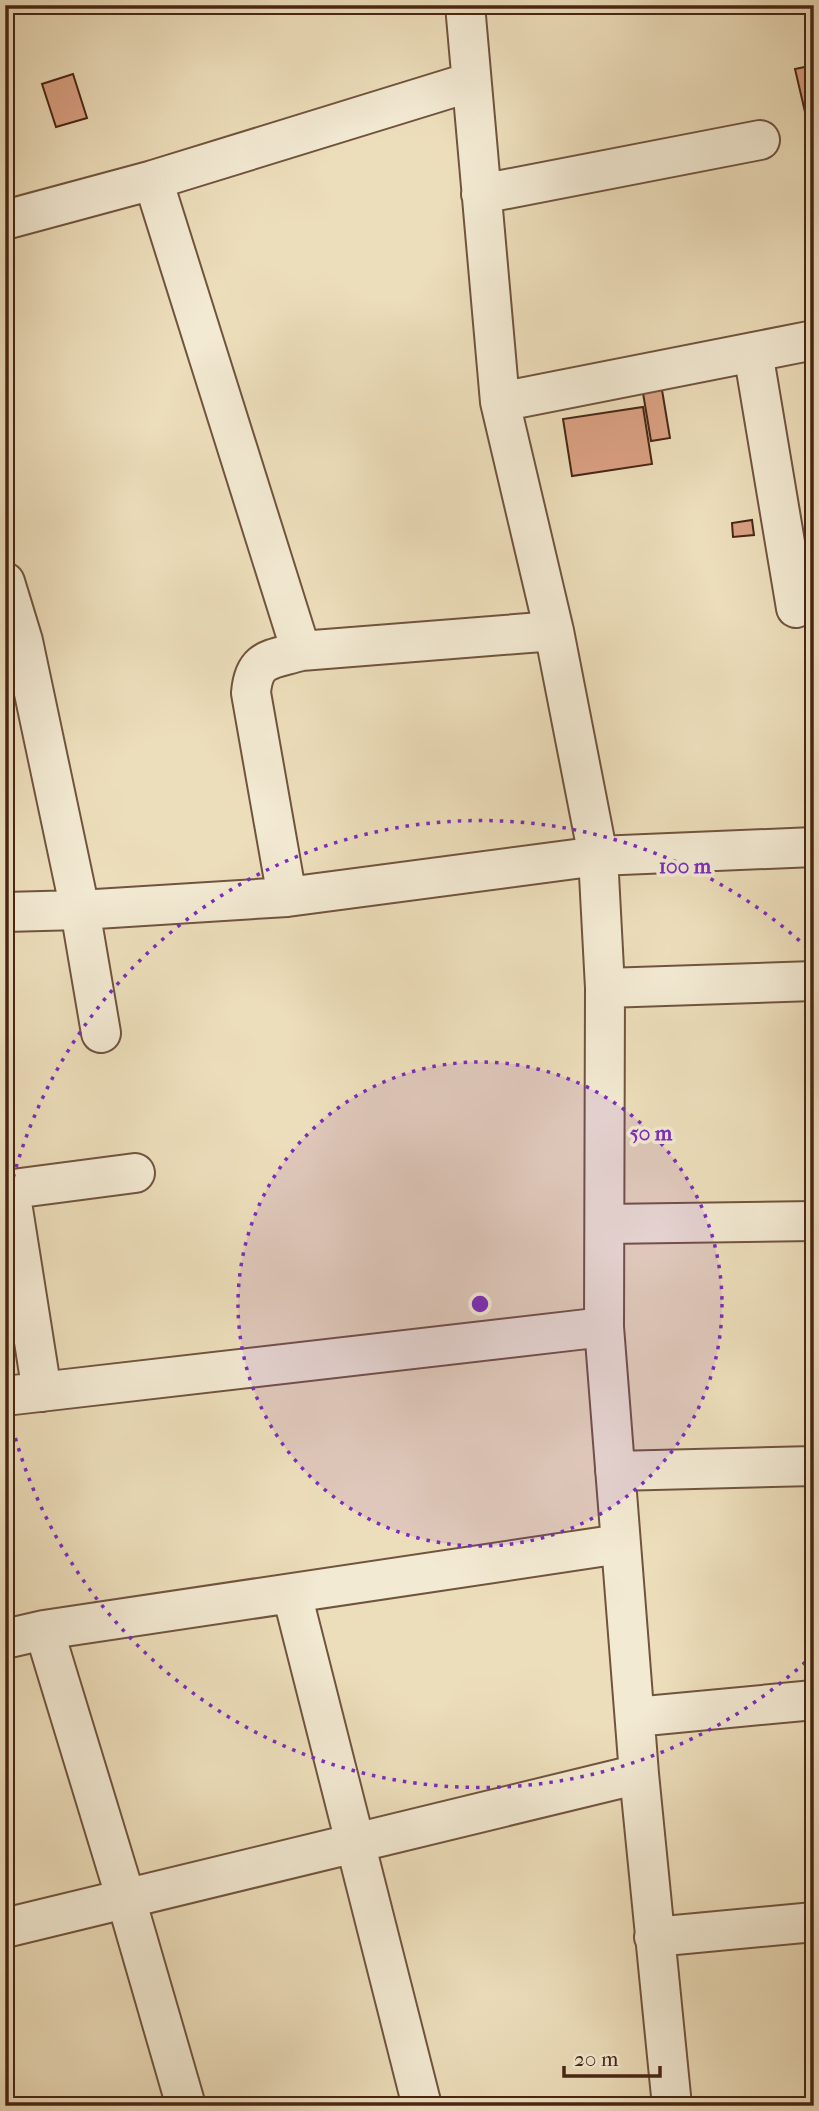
<svg xmlns="http://www.w3.org/2000/svg" width="819" height="2111" viewBox="0 0 819 2111" font-family="'IM FELL French Canon',serif">
  <style>
    .building { fill: #dba183; stroke: #482615; stroke-width: 2 }
    .lines { fill: none; stroke-linecap: round; stroke-linejoin: round }
    .minor-casing { stroke: #71543e; stroke-width: 42 }
    .minor { stroke: #f3ead3; stroke-width: 38 }
    .ring { fill: none; stroke: #7b2cbf; stroke-width: 3.5; stroke-dasharray: 3.5 7 }
    .centre { fill: #7b2cbf; stroke: #f3ead3; stroke-width: 3.5 }
    .ring-label { font-size: 21px; text-anchor: middle; font-weight: bold; fill: #7b2cbf; stroke: #f3ead3; stroke-width: 7; stroke-linejoin: round; paint-order: stroke }
  </style>
  <rect width="100%" height="100%" fill="#eddebb"/>
  <filter id="stains"><feTurbulence type="fractalNoise" baseFrequency=".00286" numOctaves="4"/><feColorMatrix values="0 0 0 0 .2 0 0 0 0 .09 0 0 0 0 .02 0 0 0 .5 -.17"/></filter>
  <radialGradient id="worn" r=".72"><stop offset=".6" stop-color="#630" stop-opacity="0"/><stop offset="1" stop-color="#630" stop-opacity=".3"/></radialGradient>
  <!-- building -->
  <path class="building" d="M814 65V128L809 129 795 69Z
    M73 74 87 118 56 127 42 84Z
    M662 390 670 438 651 441 643 393Z
    M643 407 652 464 572 476 563 419Z
    M752 520 754 535 733 537 732 523Z"/>
  <g class="lines">
    <!-- minor casing -->
    <g class="minor-casing">
      <path id="minor" d="M465 5 500 402 554 631 598 856 605 988 604 1327 639 1774 672 2106
        M153 180 301 651
        M481 194 760 140
        M5 220 153 180 471 82
        M753 352 796 608
        M500 402 814 340
        M5 582 23 641 80 910 101 1033
        M287 897 251 693C254 657 271 660 301 651L554 631
        M5 912 80 910 287 897 598 856 814 847
        M605 988 814 981
        M5 1190 135 1173
        M10 1190 42 1392
        M605 1224 814 1221
        M5 1396 604 1327
        M615 1471 814 1466
        M292 1594 422 2106
        M44 1630 126 1899 186 2106
        M5 1639 44 1630 620 1544
        M635 1717 814 1700
        M5 1928 639 1774
        M654 1937 814 1922"/>
    </g>
    <!-- minor -->
    <use href="#minor" class="minor"/>
  </g>
  <!-- distance rings -->
  <circle cx="480" cy="1304" r="242" fill="#7b2cbf" fill-opacity=".12"/>
  <g class="ring">
    <circle cx="480" cy="1304" r="242"/>
    <path d="M813 1655A484 484 0 0 1 6 1400M6 1208A484 484 0 0 1 813 953"/>
  </g>
  <circle cx="480" cy="1304" r="10" class="centre"/>
  <g class="ring-label">
    <text x="685" y="873">100 m</text>
    <text x="651" y="1140">50 m</text>
  </g>
  <!-- margin -->
  <rect width="819" height="2111" fill="none" stroke="#eddebb" stroke-width="28"/>
  <rect x="7" y="7" width="805" height="2097" fill="none" stroke="#482615" stroke-width="3.5"/>
  <rect x="14" y="14" width="791" height="2083" fill="none" stroke="#482615" stroke-width="2"/>
  <!-- scale -->
  <path d="M564 2066v10h96v-10" fill="none" stroke="#482615" stroke-width="3.5"/>
  <text x="574" y="2066" font-size="21" fill="#482615" stroke="#f3ead3" stroke-width="5" paint-order="stroke">20 m</text>
  <rect width="100%" height="100%" filter="url(#stains)"/>
  <rect width="100%" height="100%" fill="url(#worn)"/>
</svg>
